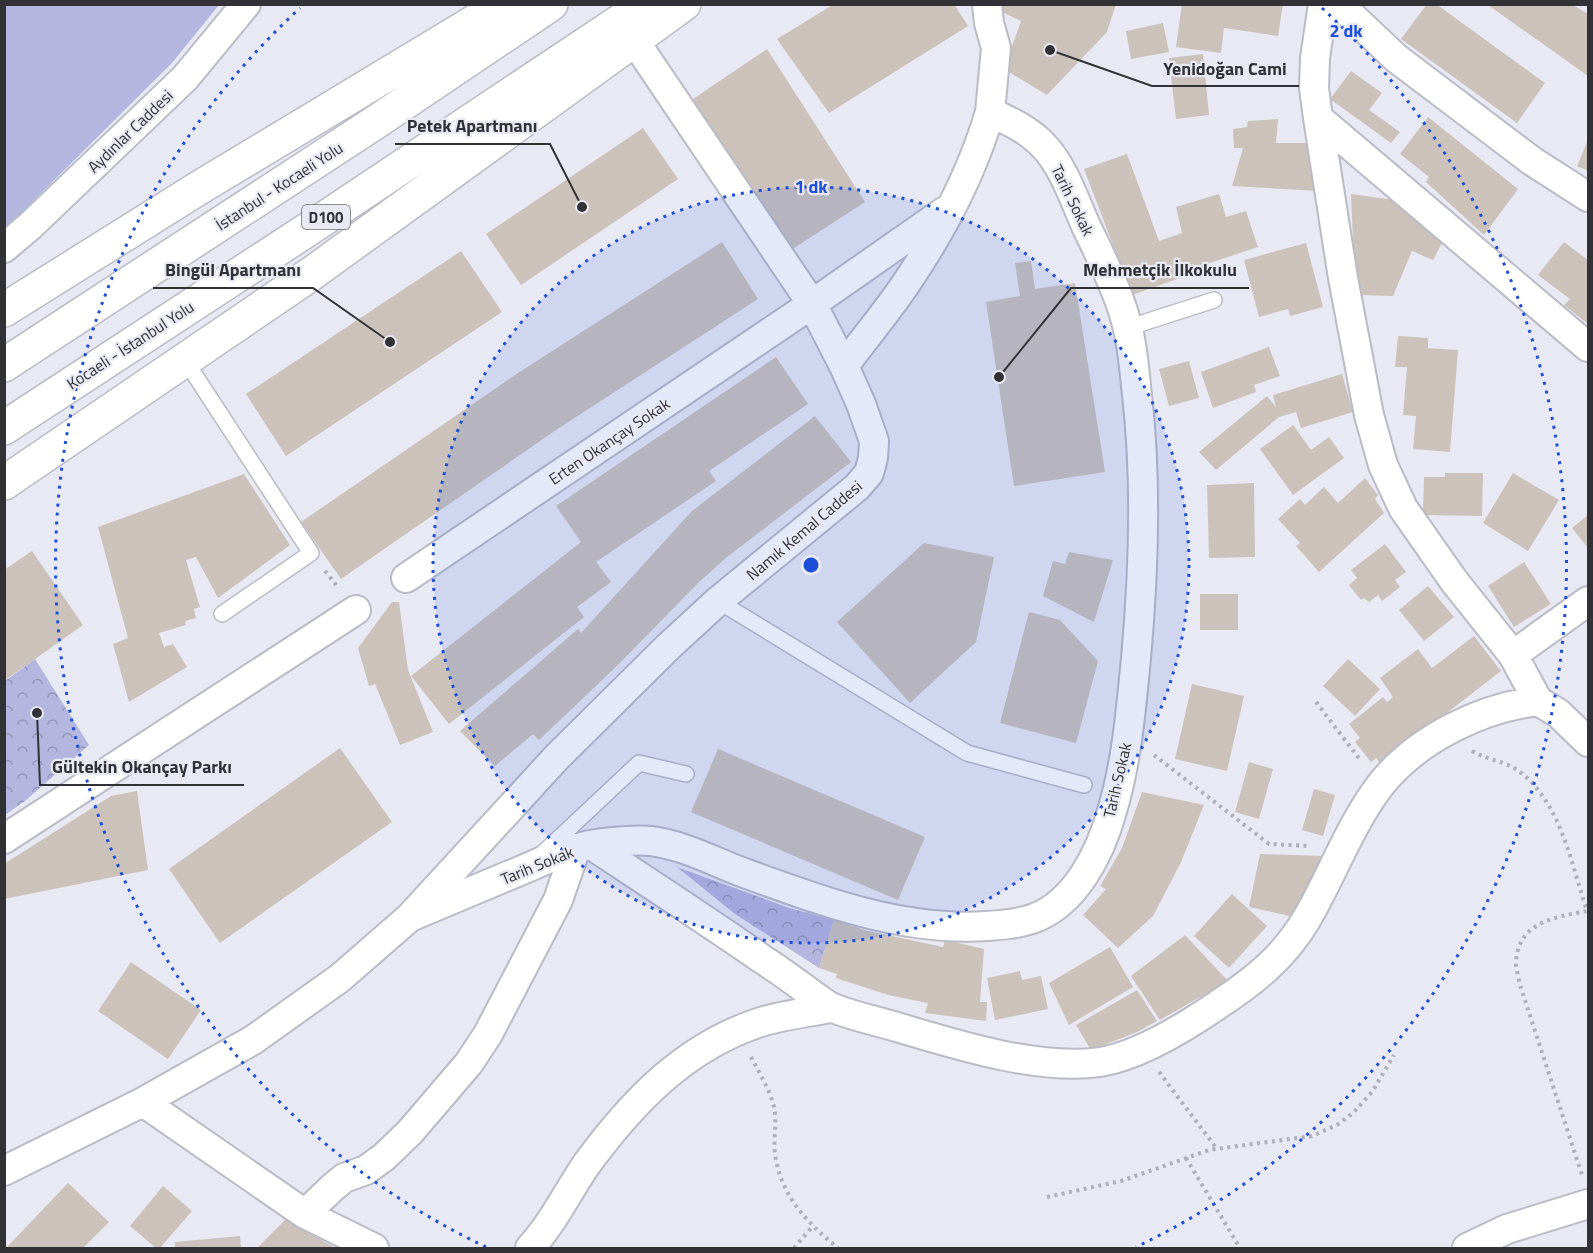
<svg xmlns="http://www.w3.org/2000/svg" width="1593" height="1253" viewBox="0 0 1593 1253" font-family="'Titillium Web',sans-serif">
  <style>
    .grass { fill: #b4b6df }
    .park { fill: url(#park-crowns) }
    .building { fill: #cbc3bb }
    .lines { fill: none; stroke-linecap: round; stroke-linejoin: round }
    .lane-casing { stroke: #babbc6; stroke-width: 18 }
    .street-casing { stroke: #babbc6; stroke-width: 32 }
    .highway-casing { stroke: #babbc6; stroke-width: 36 }
    .path { stroke: #afafb8; stroke-width: 4; stroke-dasharray: 3 4.5; stroke-linecap: butt }
    .lane { stroke: #fff; stroke-width: 15 }
    .street { stroke: #fff; stroke-width: 28 }
    .highway { stroke: #fff; stroke-width: 33 }
    .ring { fill: none; stroke: #1d4ed8; stroke-width: 3; stroke-dasharray: 3 6 }
    .labels { text-anchor: middle; dominant-baseline: central; stroke-width: 4.5; stroke-linejoin: round; paint-order: stroke }
    .shield { fill: #e9e9f4; stroke: #69696f; stroke-width: 1.5 }
    .shield-label { font-size: 15px; font-weight: bold; fill: #323236 }
    .street-label { font-size: 16px; fill: #323236; stroke: #e9e9f4 }
    .centre { fill: #1d4ed8; stroke: #e9e9f4; stroke-width: 3 }
    .ring-label { font-size: 18px; text-anchor: middle; font-weight: bold; fill: #1d4ed8; stroke: #e9e9f4; stroke-width: 4.5; stroke-linejoin: round; paint-order: stroke }
    .leader { fill: none; stroke: #323236; stroke-width: 2 }
    .callout-dot { fill: #323236; stroke: #e9e9f4; stroke-width: 2 }
    .callout-label { font-size: 18px; text-anchor: middle; font-weight: bold; fill: #323236; stroke: #e9e9f4; stroke-width: 4.5; stroke-linejoin: round; paint-order: stroke }
  </style>
  <defs>
    <pattern id="park-crowns" width="20" height="18" patternUnits="userSpaceOnUse" patternTransform="scale(1.5)"><rect width="20" height="18" fill="#b4b6df"/><path d="M2 6a3 3 0 1 1 6 0M12 15a3 3 0 1 1 6 0" fill="none" stroke="#9395b6"/></pattern>
  </defs>
  <rect width="100%" height="100%" fill="#e9e9f4"/>
  <!-- grass -->
  <path class="grass" d="M5 5H219L172 63 5 229Z"/>
  <!-- park -->
  <path class="park" d="M35 659 89 745 25 801 5 815V681Z
    M677 867 789 908 834 920 819 968 735 914Z"/>
  <!-- building -->
  <path class="building" d="M834 4H954L968 26 829 113 777 39Z
    M1000 4H1116L1107 32 1047 95 1004 69 1021 21 998 10Z
    M1182 4H1283L1278 36 1224 28 1221 53 1176 47Z
    M1427 4H1436L1545 83 1517 123 1401 39Z
    M1488 5H1573L1588 14V76Z
    M1163 23 1169 52 1131 59 1126 31Z
    M767 49 865 202 791 250 693 99Z
    M1203 54 1209 115 1176 119 1169 58Z
    M1351 71 1382 93 1369 110 1400 132 1391 143 1330 99Z
    M1428 117 1518 189 1484 235 1426 182 1429 177 1400 154Z
    M1278 119 1276 143H1311L1318 191 1232 186 1243 148H1234L1233 129 1247 127 1248 121Z
    M643 128 678 179 521 285 486 234Z
    M1588 140V171L1577 166Z
    M1127 154 1159 241 1182 233 1176 207 1219 194 1226 217 1246 211 1258 247 1195 268 1197 272 1132 295 1084 169Z
    M1351 194 1395 200 1444 239 1433 260 1412 251 1393 296 1359 295 1353 241Z
    M722 242 758 299 556 430 341 579 301 522 518 373Z
    M1564 242 1588 260V324L1564 305 1570 299 1538 275Z
    M1306 243 1323 307 1290 316 1288 309 1259 317 1244 260Z
    M461 251 502 312 286 456 246 394Z
    M1031 261 1035 289 1075 283 1105 472 1014 486 986 302 1020 296 1015 263Z
    M1398 336 1428 338V348L1458 350 1450 452 1413 449 1416 416 1403 415 1407 367H1395Z
    M1269 347 1280 376 1254 385 1256 392 1213 408 1201 372Z
    M776 357 808 404 709 471 716 481 596 562 611 582 577 607 584 617 449 724 411 676 581 542 556 506Z
    M1189 361 1199 398 1169 406 1159 369Z
    M1342 374 1353 412 1301 428 1296 412 1279 417 1216 470 1199 452 1267 396 1276 407 1273 395Z
    M815 416 851 462 727 557 698 583 619 664 539 740 533 734 495 766 460 731 578 629 581 633 692 511Z
    M1293 425 1311 450 1329 437 1344 458 1293 495 1260 449Z
    M1445 473H1483L1482 516 1423 515 1424 477H1445Z
    M1513 473 1559 500 1528 551 1483 523Z
    M244 474 290 545 218 598 196 557 186 560 200 607 194 609 196 618 185 621 186 625 159 633 164 647 173 644 187 667 129 702 113 644 128 638 98 527Z
    M1365 478 1378 495 1375 499 1384 513 1319 572 1296 546 1300 543 1278 519 1300 499 1305 505 1324 487 1338 503Z
    M1254 483 1255 557 1209 558 1207 485Z
    M1588 515V548L1572 528Z
    M924 543 994 557 976 642 910 703 837 622Z
    M1385 544 1406 572 1395 580 1400 587 1382 601 1378 595 1369 602 1364 598 1361 600 1349 585 1357 578 1351 570Z
    M32 551 83 625 4 681V570Z
    M1069 552 1113 560 1094 622 1043 596 1053 561 1065 564Z
    M1524 562 1551 604 1514 627 1488 586Z
    M1428 586 1454 617 1424 641 1399 610Z
    M1200 594H1238V630H1200Z
    M392 602H399L408 670 433 732 400 745 375 684 369 686 358 648Z
    M1029 612 1060 620 1098 661 1076 743 1000 723Z
    M1474 636 1501 671 1381 764 1376 758 1371 762 1355 742 1360 738 1349 724 1383 697 1387 702 1393 697 1380 678 1418 649 1432 668Z
    M1348 659 1380 689 1355 716 1323 686Z
    M1192 684 1244 696 1227 771 1175 759Z
    M340 748 392 822 220 943 169 869Z
    M718 749 925 837 898 900 691 812Z
    M1249 762 1273 769 1259 819 1235 812Z
    M1314 789 1335 795 1323 836 1302 830Z
    M137 791 148 870 4 899V864L111 796Z
    M1142 792 1204 805 1181 862 1153 916 1118 948 1083 915 1106 889 1100 886 1122 848Z
    M1260 854 1324 856 1294 917 1249 907Z
    M1232 894 1267 926 1229 968 1194 936Z
    M834 920 868 931 943 947 945 940 984 949 980 1002H987L986 1021 925 1013 928 1003 888 995 836 978 837 974 819 968Z
    M1185 935 1228 981 1160 1020 1131 976Z
    M1110 947 1133 987 1069 1025 1049 983Z
    M131 962 201 1010 168 1059 98 1011Z
    M1020 971 1022 980 1041 976 1048 1009 995 1020 987 978Z
    M1137 990 1157 1021 1137 1032 1091 1050 1076 1025Z
    M68 1183 109 1222 83 1248H8L7 1247Z
    M163 1186 192 1211 160 1248H156L130 1226Z
    M286 1219 335 1248H257Z
    M240 1236 241 1248H175V1242Z"/>
  <g class="lines">
    <!-- lane casing -->
    <g class="lane-casing">
      <path id="lane" d="M1127 328 1214 300
        M185 360 311 553 222 614
        M718 601 967 753 1084 785
        M543 853 639 763 686 774"/>
    </g>
    <!-- street casing -->
    <g class="street-casing">
      <path id="street" d="M987 4 989 23 996 48 990 112
        M1323 4 1315 58 1314 88 1318 118 1343 278 1369 415 1383 465 1403 508 1454 581 1513 655 1538 701 1558 713 1588 742
        M1339 4 1396 58 1532 161 1588 197
        M1318 118 1588 347
        M4 248 30 226 185 78 246 4
        M406 578 812 304 945 211
        M1513 655 1588 601
        M4 839 356 610
        M593 846C649 883 706 920 762 959 778 969 794 981 809 992 817 997 825 1005 833 1008 855 1017 878 1021 900 1028 957 1045 1040 1071 1100 1062 1138 1056 1187 1026 1219 1004 1254 981 1284 957 1306 920 1332 876 1350 824 1382 783 1419 738 1481 708 1538 701
        M410 917C443 903 477 889 510 875 531 867 553 855 575 849 591 843 634 839 651 841 682 845 711 860 739 871 818 900 902 932 987 926 1002 925 1017 924 1032 919 1076 904 1101 851 1112 811 1127 761 1131 709 1136 658 1144 570 1147 482 1137 395 1134 367 1132 338 1123 311 1114 282 1099 253 1086 226 1074 199 1063 165 1042 144 1027 129 1009 121 990 112 972 174 941 232 905 285 886 313 864 339 844 366
        M143 1102 305 1214 374 1248
        M4 1171 143 1102 253 1040 340 978 410 917 557 757 668 647 718 601 857 487 869 473 873 458 874 441 861 404 844 366 812 304 634 40
        M305 1214 332 1188 344 1178 366 1170 384 1157 410 1132 469 1063 488 1034 558 900 576 848
        M530 1248C553 1223 567 1193 586 1165 632 1102 686 1045 764 1021 786 1015 809 1012 831 1008
        M1467 1248 1507 1229 1588 1204"/>
    </g>
    <!-- highway casing -->
    <g class="highway-casing">
      <path id="highway" d="M4 310 202 186 504 4
        M4 365 379 120 551 4
        M4 428 310 228 646 4
        M4 483 311 274 684 4"/>
    </g>
    <!-- path -->
    <path class="path" d="M325 571 337 586
      M1316 702 1361 761
      M1472 751C1487 760 1505 761 1519 771 1561 803 1571 863 1587 911 1555 917 1516 922 1516 965 1517 972 1519 981 1521 988L1582 1175
      M1154 755 1269 844 1311 846
      M751 1057C759 1072 768 1087 773 1103 778 1121 773 1137 775 1154 781 1196 807 1223 838 1248
      M1159 1072 1217 1149
      M1186 1158 1240 1248
      M1047 1197 1121 1181 1209 1150 1312 1136 1337 1125 1353 1113 1372 1092 1394 1055
      M794 1248 812 1227"/>
    <!-- lane -->
    <use href="#lane" class="lane"/>
    <!-- street -->
    <use href="#street" class="street"/>
    <!-- highway -->
    <use href="#highway" class="highway"/>
  </g>
  <!-- distance rings -->
  <circle cx="811" cy="565" r="378" fill="#1d4ed8" fill-opacity=".12"/>
  <g class="ring">
    <circle cx="811" cy="565" r="378"/>
    <path d="M486 1247A756 756 0 0 1 300 8M1322 8A756 756 0 0 1 1136 1247"/>
  </g>
  <g class="labels">
    <!-- shield labels -->
    <rect class="shield" x="302" y="205" width="48" height="24" rx="4.5"/>
    <g class="shield-label">
      <text x="326" y="217">D100</text>
    </g>
    <!-- street labels -->
    <g class="street-label">
      <text transform="translate(130 131) rotate(-44)">Aydınlar Caddesi</text>
      <text transform="translate(279 186) rotate(-33)">İstanbul - Kocaeli Yolu</text>
      <text transform="translate(1073 200) rotate(64)">Tarih Sokak</text>
      <text transform="translate(130 345) rotate(-33)">Kocaeli - İstanbul Yolu</text>
      <text transform="translate(609 441) rotate(-34)">Erten Okançay Sokak</text>
      <text transform="translate(804 530) rotate(-40)">Namık Kemal Caddesi</text>
      <text transform="translate(1117 780) rotate(-77)">Tarih Sokak</text>
      <text transform="translate(537 865) rotate(-22)">Tarih Sokak</text>
    </g>
  </g>
  <circle cx="811" cy="565" r="9" class="centre"/>
  <g class="ring-label">
    <text x="1346" y="37">2 dk</text>
    <text x="811" y="193">1 dk</text>
  </g>
  <!-- callouts -->
  <path class="leader" d="M1050 50L1152 86H1299M582 207L550 144H395M999 377L1071 288H1249M390 342L313 288H153M37 713L40 785H244"/>
  <g class="callout-dot">
    <circle cx="1050" cy="50" r="6"/>
    <circle cx="582" cy="207" r="6"/>
    <circle cx="999" cy="377" r="6"/>
    <circle cx="390" cy="342" r="6"/>
    <circle cx="37" cy="713" r="6"/>
  </g>
  <g class="callout-label">
    <text x="1225" y="75">Yenidoğan Cami</text>
    <text x="472" y="132">Petek Apartmanı</text>
    <text x="1160" y="276">Mehmetçik İlkokulu</text>
    <text x="233" y="276">Bingül Apartmanı</text>
    <text x="142" y="773">Gültekin Okançay Parkı</text>
  </g>
  <!-- border -->
  <rect width="1593" height="1253" fill="none" stroke="#323236" stroke-width="12"/>
</svg>
